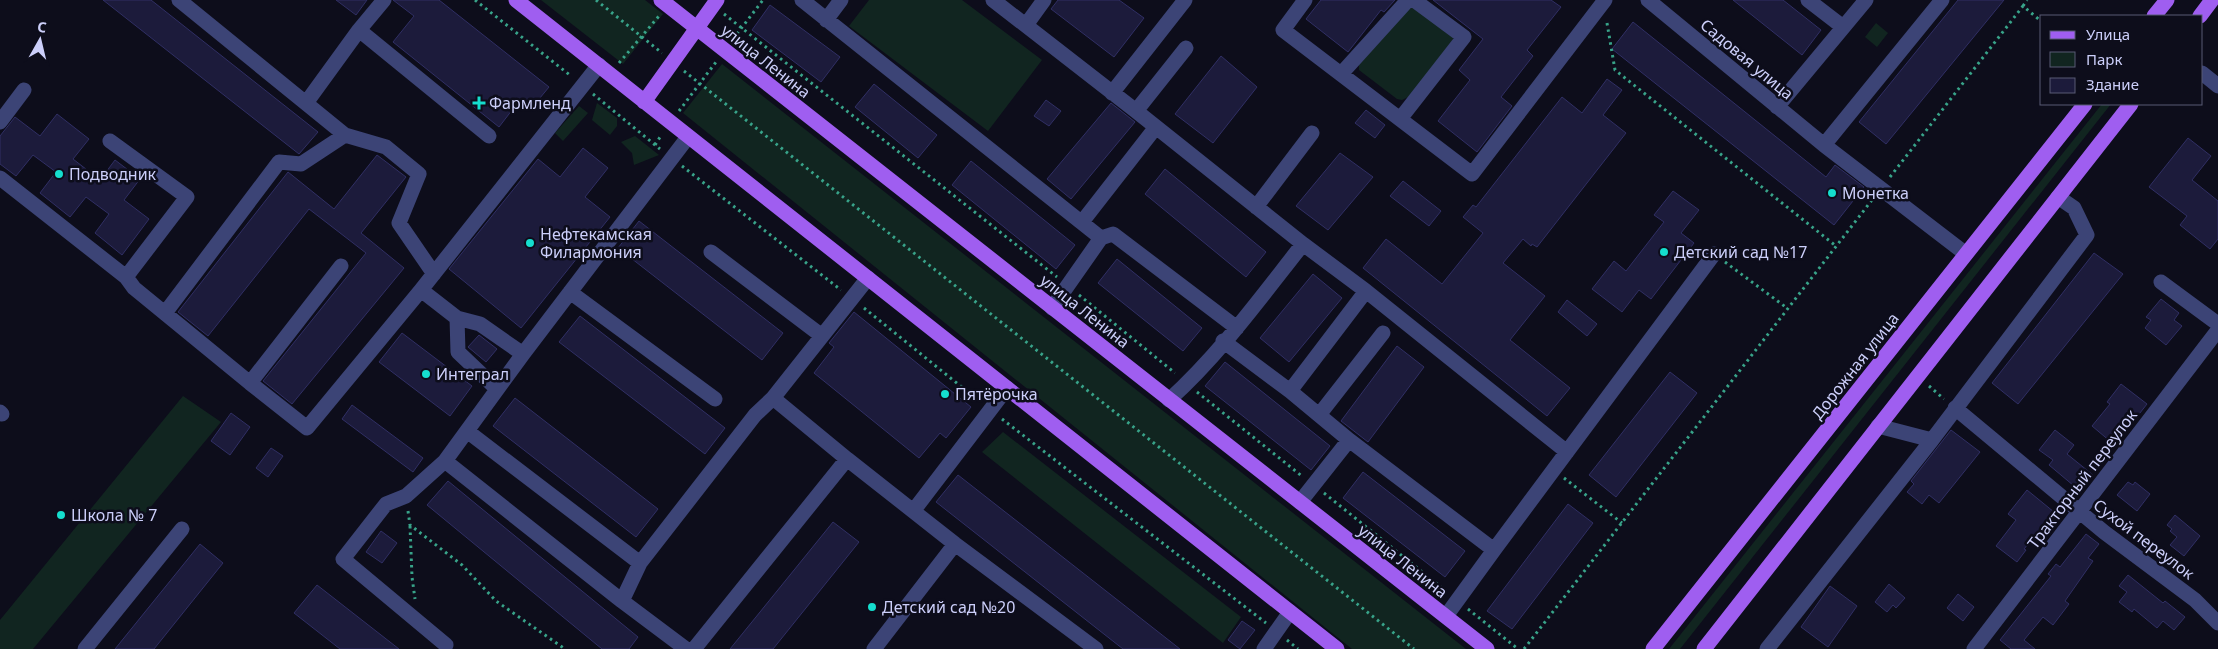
<svg xmlns="http://www.w3.org/2000/svg" width="2218" height="649" viewBox="0 0 2218 649" font-family="'Noto Sans',sans-serif">
  <style>
    .green { fill: #112520 }
    .building { fill: #1c1b3b; stroke: #302f64 }
    .lines { fill: none; stroke-linecap: round; stroke-linejoin: round }
    .path { stroke: #38a389; stroke-width: 3; stroke-dasharray: 2.5 4; stroke-linecap: butt }
    .minor { stroke: #3c4476; stroke-width: 15 }
    .major { stroke: #9f5ef0; stroke-width: 15 }
    .poi-dot { fill: #15dece; stroke: #0d0d1b; stroke-width: 2 }
    .labels { text-anchor: middle; dominant-baseline: central; stroke-width: 5; stroke-linejoin: round; paint-order: stroke }
    .street-label { font-size: 16px; fill: #cccffa; stroke: #0d0d1b }
    .poi-label { font-size: 16px; fill: #cccffa; stroke: #0d0d1b; text-anchor: start }
  </style>
  <rect width="100%" height="100%" fill="#0d0d1b"/>
  <!-- green -->
  <path class="green" d="M541 0H645L663 14 623 64Z
    M869 0H962L1042 60 988 131 849 26Z
    M1410 7H1418L1454 38 1412 95 1402 100 1397 99 1359 70V61Z
    M1876 23 1888 33 1877 47 1865 37Z
    M722 64 1466 649H1352L683 113Z
    M597 103 617 118V126L610 135 592 120Z
    M2102 104H2111L1680 649H1669Z
    M579 106 588 113 563 141 555 133Z
    M635 136 659 155 634 165 632 153 621 142Z
    M183 396 221 422 33 649H0V620Z
    M1003 432 1241 617 1223 643 982 452Z"/>
  <!-- building -->
  <path class="building" d="M103 0H151L318 132 299 154Z
    M336 0H367L356 15Z
    M393 0H439L549 87 530 110 519 101 499 127 393 42 414 16Z
    M1058 0H1119L1144 18 1114 57 1051 9Z
    M1321 0H1395L1384 12 1381 10 1348 52 1306 19Z
    M1433 0H1551L1561 7 1527 50 1533 56 1501 97 1512 106 1477 152 1438 121 1470 80 1459 70 1483 39Z
    M1733 0H1783L1821 30 1802 55Z
    M1958 0H2004L1886 144 1859 122Z
    M770 5 840 57 821 82 752 30Z
    M1633 22 1826 177 1835 165 1864 187 1834 225 1612 49Z
    M1221 56 1257 87 1213 143 1175 114Z
    M1607 79 1622 90 1603 115 1626 133 1537 247 1532 244 1531 246 1523 239 1503 263 1545 296 1510 340 1570 388 1547 416 1363 268 1386 239 1442 284 1483 233 1463 217 1473 205 1476 207 1562 97 1582 113Z
    M874 84 937 135 918 158 855 107Z
    M1046 100 1061 111 1049 126 1034 116Z
    M1111 103 1135 122 1071 199 1047 179Z
    M1366 110 1385 125 1375 138 1355 123Z
    M57 114 89 139 73 159 100 180 115 160 140 179 124 200 149 219 122 255 95 233 109 214 86 197 70 217 40 193 56 172 33 155 16 176 0 164V136L15 117 40 136Z
    M2188 138 2211 156 2192 180 2218 201V239L2210 249 2180 225 2187 216 2149 187Z
    M583 148 608 168 585 197 610 217 521 328 449 269 538 159 560 177Z
    M1340 153 1373 177 1328 230 1296 206Z
    M377 155 406 177 361 233 404 268 292 404 263 381 366 253 309 209 208 336 178 312 288 172 334 209Z
    M971 161 1075 245 1056 269 952 185Z
    M1165 169 1266 252 1246 277 1145 194Z
    M1403 181 1441 211 1429 226 1390 196Z
    M1673 191 1699 210 1681 233 1694 243 1651 299 1639 290 1622 312 1592 289 1614 261 1626 271 1664 222 1654 215Z
    M639 221 783 333 762 360 618 248Z
    M2094 253 2123 274 2018 404 1992 383Z
    M1117 259 1202 328 1183 351 1098 283Z
    M1313 274 1342 298 1289 362 1260 338Z
    M2161 299 2179 313 2174 320 2182 326 2166 345 2145 328 2151 320 2146 317Z
    M1567 300 1597 324 1587 336 1558 312Z
    M854 312 971 407 946 438 940 433 919 458 814 373 834 347 829 343Z
    M580 316 725 428 705 454 559 342Z
    M402 333 472 386 450 416 379 362Z
    M479 335 497 349 486 362 468 347Z
    M1397 346 1424 367 1368 442 1341 421Z
    M1225 362 1330 446 1311 470 1205 386Z
    M1670 372 1697 393 1616 497 1589 475Z
    M2121 384 2147 404 2136 418 2133 415 2111 442 2092 426 2110 404 2107 402Z
    M515 398 658 509 636 537 493 426Z
    M352 405 423 458 413 472 342 419Z
    M231 413 250 427 230 455 211 441Z
    M1951 430 1980 452 1939 503 1929 495 1922 504 1907 492 1914 484 1911 481Z
    M2055 430 2074 445 2067 454 2093 475 2080 491 2049 465 2053 460 2039 450Z
    M271 448 283 456 268 477 256 468Z
    M1363 472 1465 551 1445 577 1343 498Z
    M958 475 1180 649H1123L936 502Z
    M448 481 638 637 629 649H602L427 505Z
    M2128 482 2133 485 2135 482 2150 494 2137 511 2117 495Z
    M2027 490 2054 512 2024 549 2026 550 2017 562 1996 546 2016 520 2008 514Z
    M1568 504 1593 523 1512 629 1487 611Z
    M2175 515 2200 536 2184 556 2170 545 2177 537 2170 531 2172 529 2167 525Z
    M833 522 859 542 773 649H730Z
    M381 531 397 543 382 563 366 552Z
    M2086 534 2099 544 2088 558 2093 561 2065 601 2069 604 2053 625 2043 617 2024 640 2035 649H2011L2000 640 2051 576 2048 574 2056 564 2060 567Z
    M200 544 223 563 154 649H115Z
    M2128 575 2163 603 2165 601 2185 617 2174 630 2163 621 2157 628 2134 609 2132 612 2119 602 2127 592 2119 586Z
    M1889 584 1905 598 1896 608 1893 605 1887 612 1875 602Z
    M317 585 399 649H340L294 613Z
    M1830 586 1857 606 1828 647 1801 627Z
    M1958 594 1974 607 1963 621 1947 608Z
    M1242 621 1255 630 1240 649 1228 640Z"/>
  <g class="lines">
    <!-- path -->
    <path class="path" d="M475 0 571 76
      M596 0 662 53
      M2023 6 2027 0
      M724 14 1057 277
      M1607 23 1615 70 1836 246
      M733 39 763 0
      M619 63 659 16
      M684 71 1414 649
      M593 94 660 149
      M679 111 716 62
      M655 145 662 134
      M682 166 841 290
      M1890 177 2023 6 2042 22
      M1725 262 1787 308
      M1079 295 1175 373
      M864 308 979 401
      M1929 386 1944 399
      M1197 392 1303 477
      M1002 419 1266 623
      M1564 478 1622 523
      M1324 493 1446 591
      M408 511 410 525 462 565 496 601 565 649
      M410 526 412 577 415 599
      M1468 609 1518 649
      M1287 640 1298 649
      M1524 649 1872 200"/>
    <!-- minor -->
    <path class="minor" d="M179 0 345 135 386 147 419 174 399 223 434 274
      M802 0 1101 238 1052 308
      M993 0 1136 111 1303 244C1261 297 1219 355 1169 400
      M1305 0 1283 30 1472 174 1605 0
      M1648 0 1824 145
      M1808 0 1843 27
      M1942 0 1824 145 1966 254
      M826 20 841 0
      M1026 25 1044 0
      M359 30 489 136
      M2202 73 2218 86
      M1341 74 1408 0
      M1112 93 1185 0
      M306 103 359 30 384 0
      M1777 107 1866 0
      M1136 111 1186 48
      M1400 119 1464 37 1414 0
      M0 122 24 90
      M110 141 187 197 126 277
      M0 178 126 277 134 288 250 383 341 266
      M1256 207 1312 133
      M1082 222 1156 127
      M1101 238 1113 234 1237 328
      M1303 244 1366 291 1567 452
      M711 252 822 336
      M2161 282 2218 324
      M421 290 457 318 480 324 523 354
      M570 292 715 399
      M165 313 279 162 301 164 345 135
      M457 318 458 352 497 389
      M1223 341 1290 391 1366 291
      M250 383 307 428 421 290 599 65
      M1290 391 1349 440 1494 550 1714 254
      M773 398 847 459
      M1955 408 2104 532 2195 600 2218 623
      M0 412 2 414
      M1319 415 1383 333
      M1878 426 1932 440 2087 235 2074 208 2058 197
      M467 431 640 563
      M445 461 622 601 686 649
      M1300 502 1349 440
      M914 510 1007 388
      M622 601 640 563 755 415 773 398 868 278
      M1446 616 1494 550
      M446 645 343 559 386 504 406 496 445 461 523 354 688 137
      M85 649 182 529
      M694 649 847 459 955 544 1096 649
      M874 649 955 544
      M1264 649 1290 612
      M1767 649 1932 440
      M1974 649 2218 330"/>
    <!-- major -->
    <path class="major" d="M516 0 1337 649
      M661 0 1487 649
      M2154 16 2167 0
      M2200 16 2212 0
      M644 102 717 0
      M1653 649 2085 104
      M1704 649 2131 104"/>
  </g>
  <!-- markers -->
  <g class="poi-dot">
    <path d="M476.5 95.5h5v5h5v5h-5v5h-5v-5h-5v-5h5z"/>
    <circle cx="59" cy="174" r="5"/>
    <circle cx="1832" cy="193" r="5"/>
    <circle cx="530" cy="243" r="5"/>
    <circle cx="1664" cy="252" r="5"/>
    <circle cx="426" cy="374" r="5"/>
    <circle cx="945" cy="394" r="5"/>
    <circle cx="61" cy="515" r="5"/>
    <circle cx="872" cy="607" r="5"/>
  </g>
  <g class="labels">
    <!-- street labels -->
    <g class="street-label">
      <text transform="translate(1747 59) rotate(40)">Садовая улица</text>
      <text transform="translate(766 61) rotate(38)">улица Ленина</text>
      <text transform="translate(1085 311) rotate(38)">улица Ленина</text>
      <text transform="translate(1855 366) rotate(-52)">Дорожная улица</text>
      <text transform="translate(2082 479) rotate(-53)">Тракторный переулок</text>
      <text transform="translate(2144 539) rotate(37)">Сухой переулок</text>
      <text transform="translate(1403 561) rotate(38)">улица Ленина</text>
    </g>
    <!-- poi labels -->
    <g class="poi-label">
      <text x="489" y="103">Фармленд</text>
      <text x="69" y="174">Подводник</text>
      <text x="1842" y="193">Монетка</text>
      <text x="540" y="234">Нефтекамская<tspan x="540" dy="18">Филармония</tspan></text>
      <text x="1674" y="252">Детский сад №17</text>
      <text x="436" y="374">Интеграл</text>
      <text x="955" y="394">Пятёрочка</text>
      <text x="71" y="515">Школа № 7</text>
      <text x="882" y="607">Детский сад №20</text>
    </g>
  </g>
  <!-- legend -->
  <rect x="2040" y="15" width="162" height="90" fill="#0d0d1b" stroke="#595b74"/>
  <rect x="2050" y="31" width="25" height="8" fill="#9f5ef0" stroke="#595b74"/>
  <text x="2086" y="40" font-size="15" fill="#cccffa">Улица</text>
  <rect x="2050" y="52" width="25" height="15" fill="#112520" stroke="#595b74"/>
  <text x="2086" y="65" font-size="15" fill="#cccffa">Парк</text>
  <rect x="2050" y="78" width="25" height="15" fill="#1c1b3b" stroke="#595b74"/>
  <text x="2086" y="90" font-size="15" fill="#cccffa">Здание</text>
  <!-- north arrow -->
  <g transform="translate(40 40) rotate(8)" stroke="#0d0d1b" stroke-width="4" paint-order="stroke">
  <path d="M0-4L9 19L0 12L-9 19Z" fill="#cccffa"/>
  <text y="-8" font-size="14" font-weight="bold" text-anchor="middle" fill="#cccffa">С</text>
  </g>
</svg>
